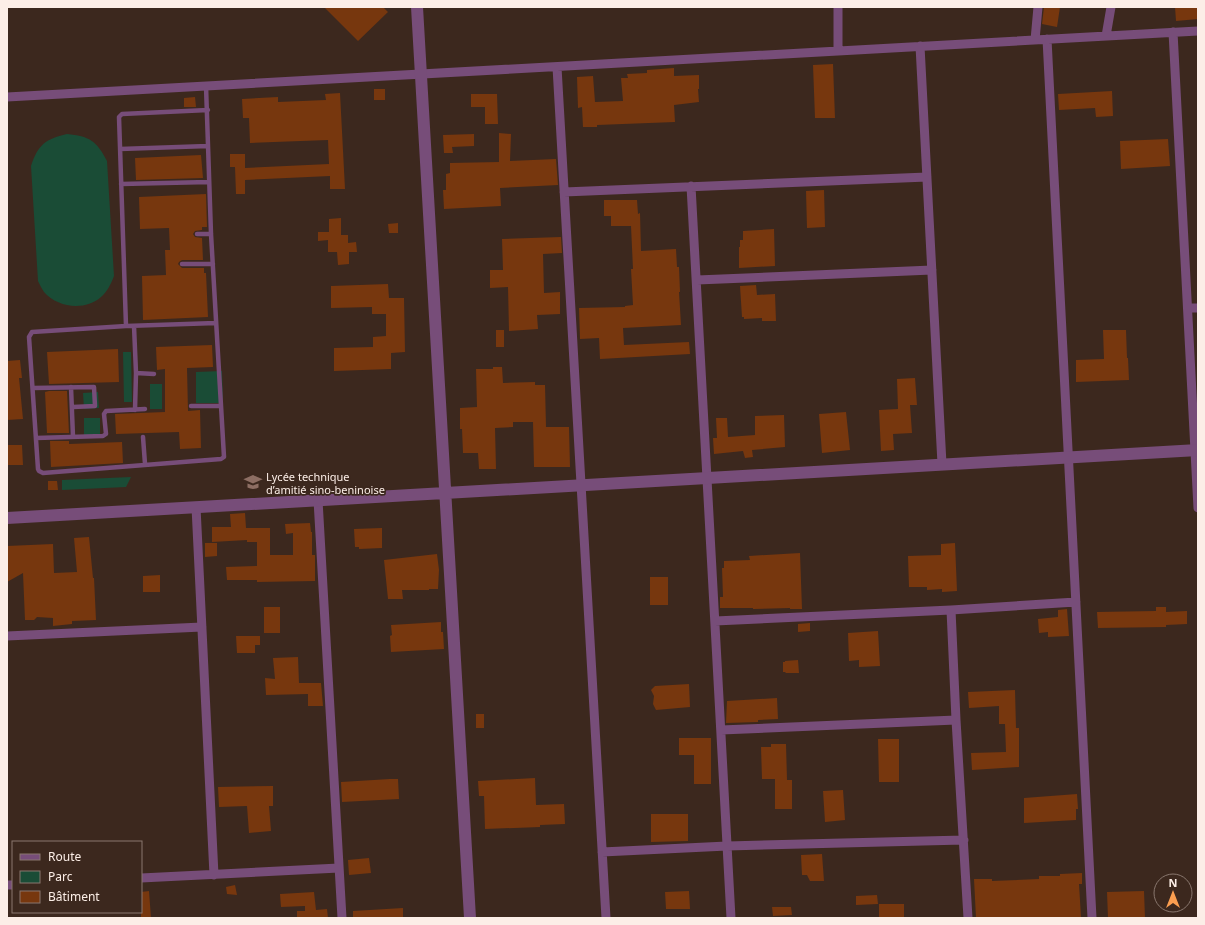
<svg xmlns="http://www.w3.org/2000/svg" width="1205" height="925" viewBox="0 0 1205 925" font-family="'Noto Sans',sans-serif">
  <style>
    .green { fill: #1a4c36 }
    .building { fill: #77370e }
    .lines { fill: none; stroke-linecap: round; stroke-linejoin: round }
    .service { stroke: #774d79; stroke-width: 4.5 }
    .minor { stroke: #774d79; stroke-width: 9 }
    .tertiary { stroke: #774d79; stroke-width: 12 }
    .labels { text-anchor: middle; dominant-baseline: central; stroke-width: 3.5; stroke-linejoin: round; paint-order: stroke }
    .poi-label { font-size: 11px; fill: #fceee7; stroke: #3c281e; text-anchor: start }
  </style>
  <rect width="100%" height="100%" fill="#3c281e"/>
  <!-- green -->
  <path class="green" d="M67 134C89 136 97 141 107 161L114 276C111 284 107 292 101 297 85 311 58 308 44 292 42 289 40 285 38 281L31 166C38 145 45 139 67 134Z
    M123 352H131L132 402H124Z
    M222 371 223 403H196V372Z
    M150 384H162V409H150Z
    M98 392 99 408 84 409 83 393Z
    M84 418H100V435H84Z
    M131 477 126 487 62 490V480Z"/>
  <!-- building -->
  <path class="building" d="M324 7H383L388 12 358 41Z
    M1044 7H1060L1057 27 1042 24Z
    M1175 7H1198V19L1176 21Z
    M833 64 835 118H815L813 65Z
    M674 68V76L699 75V89H698L699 102 674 105 675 122 597 125V127H583L582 107 578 108 577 77 593 76 595 102 623 101 621 78H628L627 74 647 73V70Z
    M374 89H385V100H374Z
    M1112 91 1113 116 1096 117 1095 108 1059 110 1058 94Z
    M340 93 345 189H330V176L245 180V194H236L235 167H230V154H245V168L329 164 328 140 250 143 249 118H243L242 99 278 97V102L326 100 325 94Z
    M471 94H497L498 124H485V107H471Z
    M195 97 196 107H184V98Z
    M499 133 511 134 510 161 556 159 558 185 500 188 501 206 444 209 443 190H446V174L450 173V163L499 162Z
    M474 134V146L452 147 453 153H444L443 135Z
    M1168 139 1170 166 1121 169 1120 141Z
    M201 155 203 178 136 180 135 158Z
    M824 190 825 227 807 228 806 191Z
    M206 194 207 227H202V230L195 231 193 234 195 237 202 238 203 260H182L179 262 178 264 182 268H204V273H206L208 317 143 320 142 276 166 275 165 250H170L169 228 140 229 139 197Z
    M604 200H637L638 214 640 213 641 251 676 249 677 267H679L680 292H679L681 325 623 328 624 345 689 342 690 354 600 359 599 338 580 339 579 308 625 307V306L633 305 631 269H633L631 226H611V216H604Z
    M341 218V235H348V243L356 242 357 252H349V264L338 265 337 252H328V240L318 241V232H329V219Z
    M398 223V233H389L388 224Z
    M774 229 775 266 739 268V247H740V240H743V231Z
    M561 237 562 253 543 254 544 293 560 292V314L537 315 538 329 509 331 508 287 490 288V270H503L502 239Z
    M388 284 389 298H404L405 352 391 353V369L334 371V348L373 347V337L386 336V314H372V307L331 308V286Z
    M756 285 757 295 775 294 776 321H762V318L744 319V317H742L740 286Z
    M496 330H504V347H496Z
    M1103 330H1126L1127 358H1128L1129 380 1076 382V360L1104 359Z
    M212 345 213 367 187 368 188 411 200 410 201 448 180 449 179 432 116 434 115 414 165 412V369L157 370 156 347Z
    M118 349 119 382 49 384 47 352Z
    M20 360 22 378H19L23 419 7 420V361Z
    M493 367H502L503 383 535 382V385H545L546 427H569L570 467H534L533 422H513V427L495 428 496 469H479L478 453H463L462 429H460V408L477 407 476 369H493Z
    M915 378 917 405H910L912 433 893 434 894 450 881 451 879 410 898 409 897 379Z
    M49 391H67L69 433H47L45 392Z
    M846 412 850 450 822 453 819 414Z
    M784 415 785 447 752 450 753 457 745 458 743 451 714 454 713 438H717L716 418H727L728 437 755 435V416Z
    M50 441H69V444L122 442 123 463 51 467Z
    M7 445H22L23 465H7Z
    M48 481H57L58 490H48Z
    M245 513 246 528H270V555H293V533L286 534 285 524 310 523 311 532H312V555H315V581L257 582V580H227L226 567 257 566V542H247V540L212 542V527H231L230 514Z
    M382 528V548L359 549V547H355L354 529Z
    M89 537 93 578H94L96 620 72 621V624L53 626V618L37 617 34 620H25L23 573 7 582V546L53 544 54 573 77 572 74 538Z
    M205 543H217V556L205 557Z
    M955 543 957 591 942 592V589L927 590V587H909L908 556 941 555V544Z
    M800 553 802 609H790V608L753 609V608H720V597H723L722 568H724V561L750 560 749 556Z
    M437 554 439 570 438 589H429V590H402L403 599H388L384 560Z
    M160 575V592H143V576Z
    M650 577H668V605H650Z
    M264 607H280V633H264Z
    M1156 607H1166V612L1187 611V624L1166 625V627L1098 628 1097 612 1156 611Z
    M1067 609 1069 636 1048 637V632L1039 633 1038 619 1058 617V610Z
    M441 622V632H443L444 649 391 652 390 636 392 635 391 625Z
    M810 623V631L798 632V624Z
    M878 631 880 666 859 667V660L849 661 848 633Z
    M236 636H260V645H255V653H237Z
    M298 657 299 683H321L323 706H308V694L266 695 265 678 275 679 273 658Z
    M798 660 799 673H786L785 672H783V662H785V661Z
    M689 684 690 707 656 710 653 704 654 696 651 690 655 686Z
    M1015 690 1016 728H1019V767L972 770 971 753 1006 752 1005 724H999V706L969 708 968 692Z
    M777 698 778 719 758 720V722L726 723 727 701Z
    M476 714H484V728H476Z
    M679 738H711V784H694V755H679Z
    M878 739H899V782H879Z
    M771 744H786L787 780H792V809H775V779H762L761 747H771Z
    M535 778 536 805 564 804 565 824 540 825V827L485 829 484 796H479L478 781Z
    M390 779H398L399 799 342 802 341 782Z
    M273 786V806H269L271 831 249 833 247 806 219 807 218 787Z
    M843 790 845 820 825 822 823 791Z
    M1077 794 1078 809H1076V820L1024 823V798Z
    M651 814H688V841L651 842Z
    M822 854 824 881H810L807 875H802L801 855Z
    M369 858 371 873 349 875 348 860Z
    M1082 873V884H1079L1081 917 1060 918H976L974 879H992V881L1039 879V876H1060V874Z
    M235 885 237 895 227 894 226 887Z
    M149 891 151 918H141V892Z
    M689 891 690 909H666L665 892Z
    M1144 891 1145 918H1108L1107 892Z
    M314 892 316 910 327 909 328 918H297V911H305V906L281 907 280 894Z
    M877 895 878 904 856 905V896Z
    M879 904H904V918H879Z
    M772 907H791L792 915 773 916Z
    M403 908V918H353V911Z"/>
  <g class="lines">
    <!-- service -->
    <path class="service" d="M206 86 211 234 224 457 221 459 43 473 39 471 38 469 29 337 32 332 126 326 216 323
      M120 149 208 146
      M121 184 209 182
      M197 234H211
      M182 264H213
      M126 326 119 117 122 114 208 110
      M134 326 136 373 135 410
      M136 373 154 374
      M71 387 73 437
      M33 388 94 387 95 406 73 407
      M191 406H221
      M143 437 145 464
      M36 438 103 436 106 434 104 414 106 411 145 409"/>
    <!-- minor -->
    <path class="minor" d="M838 7V50
      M1173 32 1198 508
      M1106 36 1111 7
      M1047 39 1092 918
      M1035 40 1038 7
      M920 46 942 464
      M557 67 606 918
      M7 97 1198 31
      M691 186 731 918
      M564 192 927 177
      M697 280 932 270
      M1188 308H1198
      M318 500 342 918
      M196 507 214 875
      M951 610 956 720 968 918
      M715 621 951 610 1076 602
      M7 636 202 627
      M721 730 956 720
      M602 852 727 846 964 840
      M141 878 339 868
      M7 885H13"/>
    <!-- tertiary -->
    <path class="tertiary" d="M417 7 470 918
      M7 518 1198 450"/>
  </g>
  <!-- icons -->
  <defs>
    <g id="school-bare" transform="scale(1.38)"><path d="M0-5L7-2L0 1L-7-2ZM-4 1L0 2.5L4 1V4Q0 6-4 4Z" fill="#8d6e63" stroke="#3c281e" stroke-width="2.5" paint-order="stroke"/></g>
  </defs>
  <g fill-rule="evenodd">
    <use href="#school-bare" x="253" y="482"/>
  </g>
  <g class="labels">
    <!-- poi labels -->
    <g class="poi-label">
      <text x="266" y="476">Lycée technique<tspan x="266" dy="13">d’amitié sino-beninoise</tspan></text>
    </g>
  </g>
  <!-- border -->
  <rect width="1205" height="925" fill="none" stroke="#fceee7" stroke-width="16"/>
  <!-- legend -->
  <rect x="12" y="841" width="130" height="72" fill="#3c281e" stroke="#89776e"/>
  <rect x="20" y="854" width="20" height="6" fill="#774d79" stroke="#89776e"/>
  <text x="48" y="861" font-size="12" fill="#fceee7">Route</text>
  <rect x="20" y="871" width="20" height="12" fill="#1a4c36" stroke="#89776e"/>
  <text x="48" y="881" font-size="12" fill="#fceee7">Parc</text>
  <rect x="20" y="891" width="20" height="12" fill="#77370e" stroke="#89776e"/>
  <text x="48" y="901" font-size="12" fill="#fceee7">Bâtiment</text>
  <!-- north arrow -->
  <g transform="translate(1173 893)"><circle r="19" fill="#3c281e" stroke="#89776e"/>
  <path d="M0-3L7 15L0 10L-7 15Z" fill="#fb9e50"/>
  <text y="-6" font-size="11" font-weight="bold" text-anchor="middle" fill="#fceee7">N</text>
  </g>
</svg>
